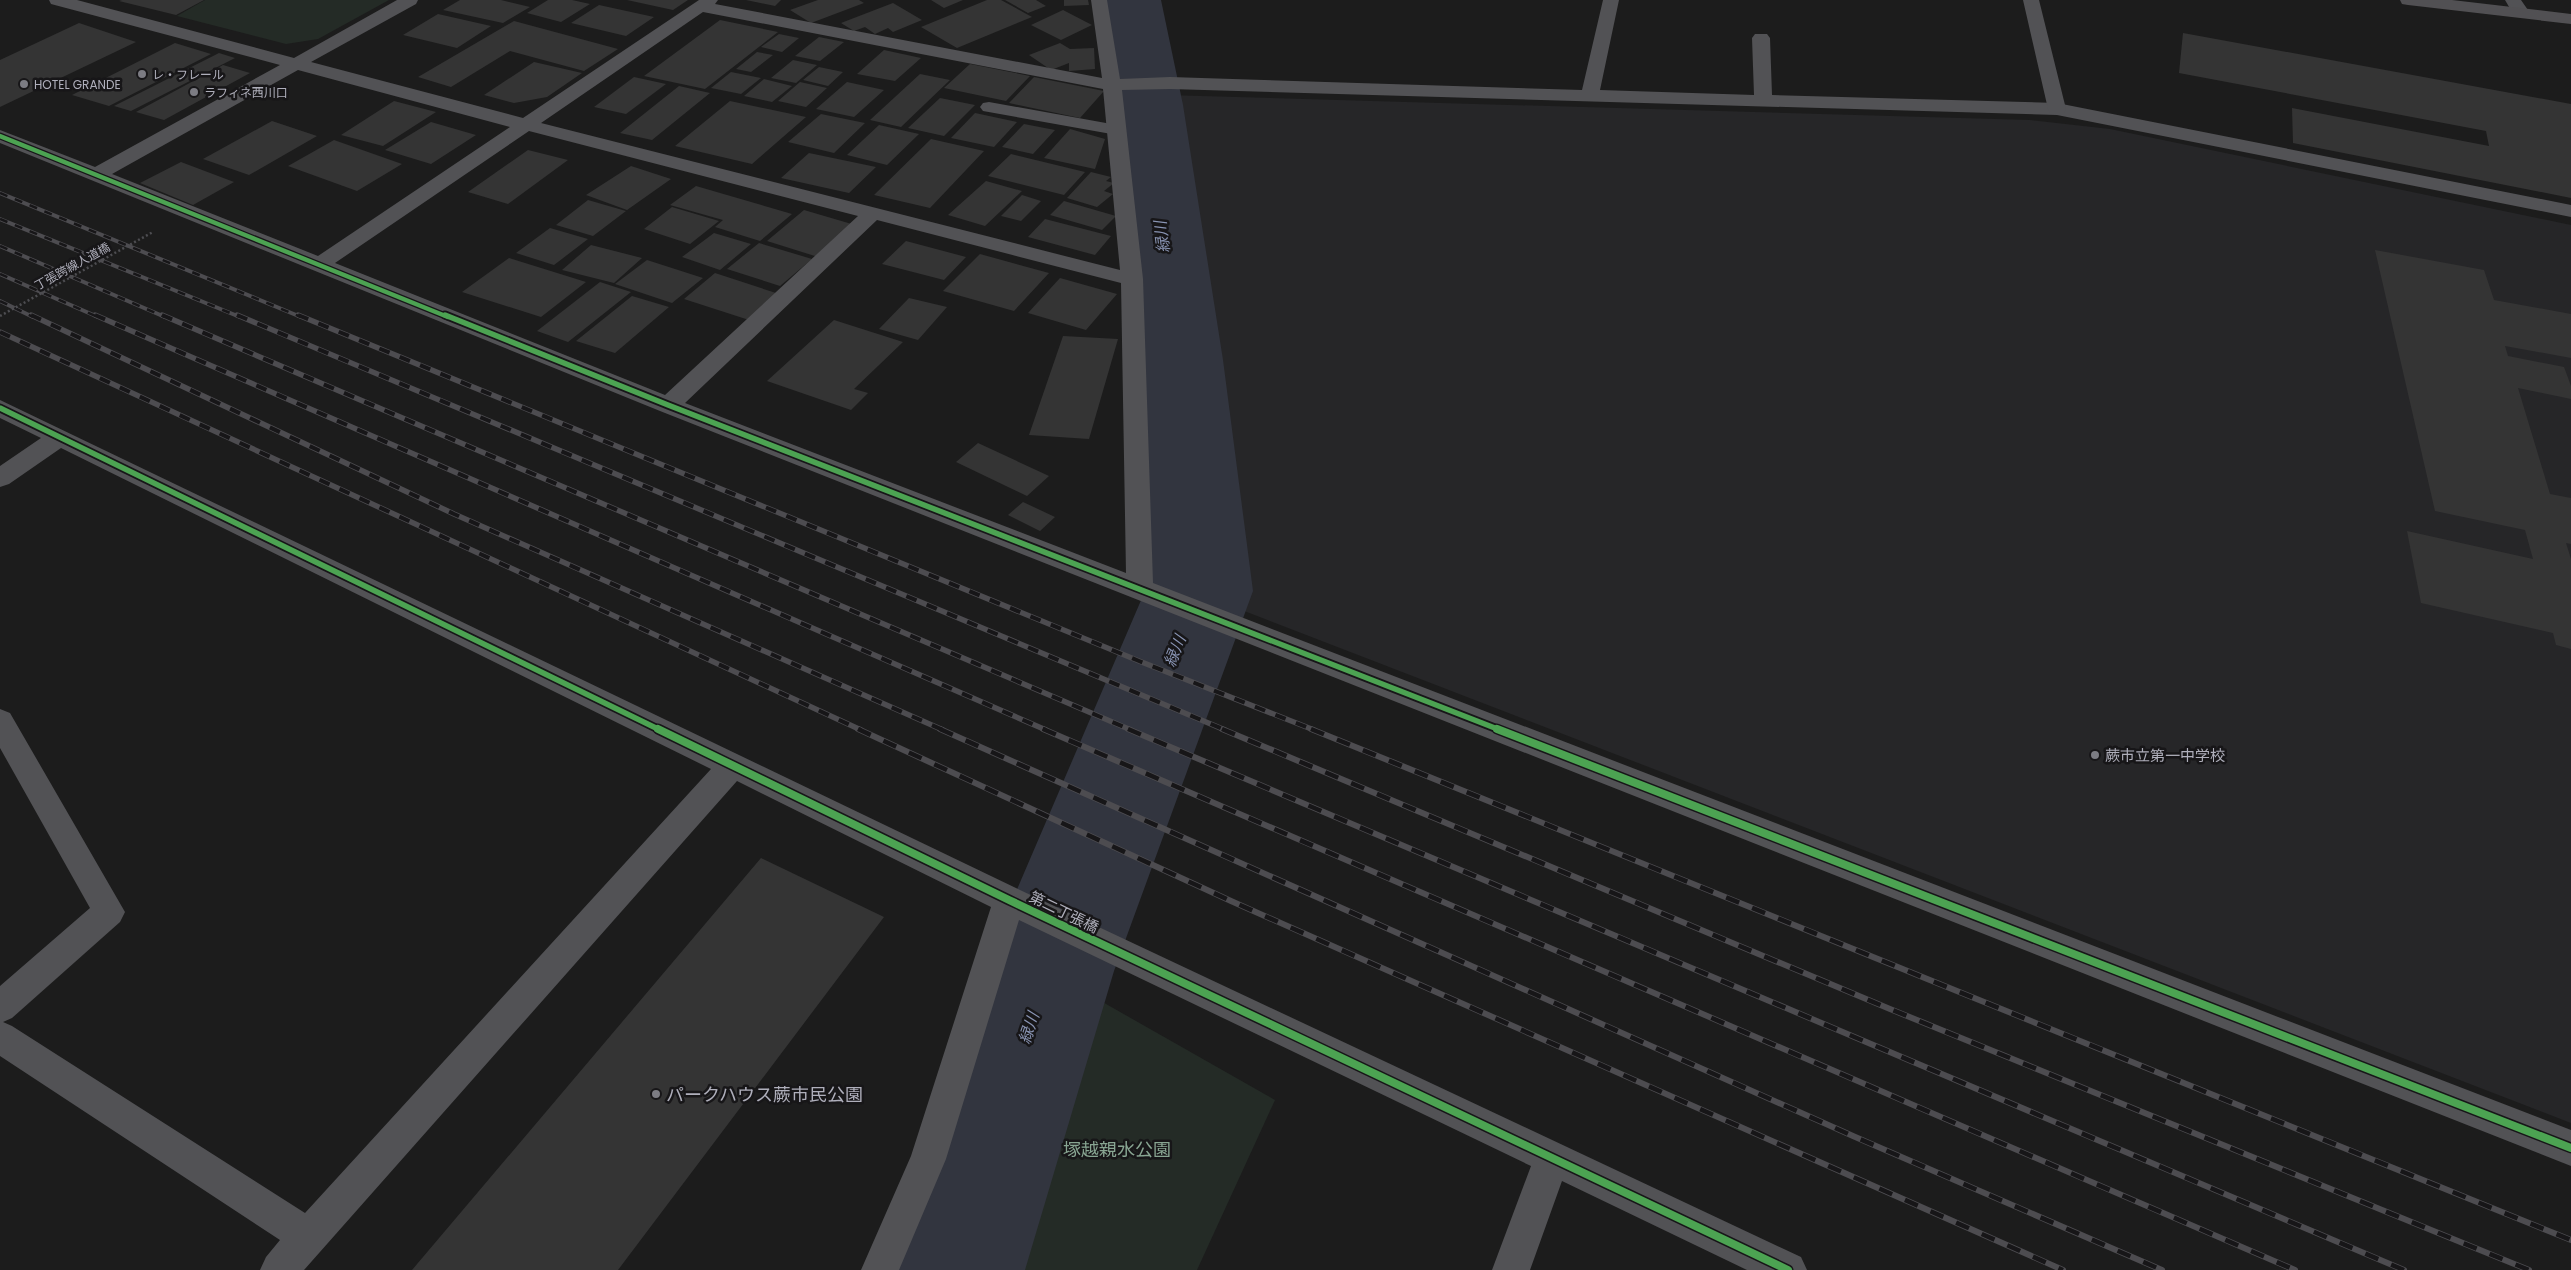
<svg xmlns="http://www.w3.org/2000/svg" width="2571" height="1270" viewBox="0 0 2571 1270" font-family="Poppins,'Noto Sans JP',sans-serif">
  <style>
    .built { fill: #262628 }
    .green { fill: #242b26 }
    .lines { fill: none; stroke-linecap: round; stroke-linejoin: round }
    .river { fill: #32353f; fill-rule: evenodd }
    .building { fill: #343434 }
    .service { fill: #525255; fill-rule: evenodd }
    .minor { fill: #525255; fill-rule: evenodd }
    .tertiary { fill: #525255; fill-rule: evenodd }
    .secondary { fill: #515053; fill-rule: evenodd }
    .rail-far2-casing { stroke: #4d4c50; stroke-width: 4 }
    .rail-far1-casing { stroke: #4d4c50; stroke-width: 5.5 }
    .rail-casing { stroke: #4d4c50; stroke-width: 6 }
    .rail-far2 { stroke: #171618; stroke-width: 2.5; stroke-dasharray: 8; stroke-linecap: butt }
    .rail-far1 { stroke: #171618; stroke-width: 4; stroke-dasharray: 11; stroke-linecap: butt }
    .rail { stroke: #171618; stroke-width: 4.5; stroke-dasharray: 14; stroke-linecap: butt }
    .path-bridge { stroke: #4d4d51; stroke-width: 2.5; stroke-dasharray: 2 2.5; stroke-linecap: butt }
    .cycleway-far2-casing { stroke: #171618; stroke-width: 7 }
    .cycleway-far1-casing { stroke: #171618; stroke-width: 9 }
    .cycleway-casing { stroke: #171618; stroke-width: 11 }
    .cycleway-far2 { stroke: #4ca352; stroke-width: 4.5 }
    .cycleway-far1 { stroke: #4ca352; stroke-width: 5.5 }
    .cycleway { stroke: #4ca352; stroke-width: 8 }
    .poi-dot { fill: #7c7c83; stroke: #171618; stroke-width: 2 }
    .labels { text-anchor: middle; dominant-baseline: central; stroke-width: 5; stroke-linejoin: round; paint-order: stroke }
    .far-poi-label { font-size: 12px; fill: #afafbb; stroke: #171618; text-anchor: start }
    .far-street-label { font-size: 12px; fill: #afafbb; stroke: #171618 }
    .poi-label { font-size: 15px; fill: #afafbb; stroke: #171618; text-anchor: start }
    .street-label { font-size: 15px; fill: #afafbb; stroke: #171618 }
    .water-label { font-size: 16px; font-style: italic; fill: #8994b3; stroke: #171618 }
    .near-poi-label { font-size: 18px; fill: #afafbb; stroke: #171618; text-anchor: start }
    .near-park-label { font-size: 18px; fill: #88a592; stroke: #171618 }
  </style>
  <rect width="100%" height="100%" fill="#1c1c1c"/>
  <!-- built -->
  <path class="built" d="M1166 95 2030 120 2110 129 2571 225V1123L1234 607Z"/>
  <!-- green -->
  <path class="green" d="M205 0H389L318 39 286 44 177 16Z
    M1048 971 1275 1100 1197 1270H949Z"/>
  <g class="lines">
    <!-- river -->
    <path class="river" d="M1093 0H1161L1183 105 1223 360 1253 591 1114 971 1025 1270H873L982 971 1145 591 1131 360 1109 105Z"/>
  </g>
  <!-- building -->
  <path class="building" d="M122 0H204L176 15 119 1Z
    M460 0H501L530 7 503 23 443 10Z
    M548 0H572L590 4 561 22 527 13Z
    M627 0H688L673 10Z
    M746 0H781L775 6Z
    M818 0H859L864 3 811 23 790 10Z
    M931 0H963L944 8Z
    M987 0H1001L1032 17 957 48 921 27Z
    M1005 0H1036L1046 6 1028 13Z
    M1064 0H1088L1089 5 1064 6Z
    M893 3 922 20 893 32 888 28 875 34 865 27 854 31 841 23Z
    M599 5 654 17 626 36 571 23Z
    M1063 10 1092 25 1061 40 1031 25Z
    M438 14 491 26 457 48 403 35Z
    M720 20 778 32 705 89 644 76Z
    M514 21 618 49 584 71 510 51 451 87 418 77Z
    M79 23 136 42 0 107V60Z
    M2183 33 2571 104V198L2293 143 2292 108 2489 146 2486 131 2179 73Z
    M779 34 799 38 782 52 761 47Z
    M819 37 844 42 820 61 795 56Z
    M175 43 211 54 109 106 72 95Z
    M1060 43 1070 49 1094 48 1095 69 1069 71V63L1051 70 1029 55Z
    M884 50 921 58 895 81 857 74Z
    M757 52 773 55 751 72 736 69Z
    M219 53 235 58 131 111 114 106Z
    M793 60 817 65 796 83 771 78Z
    M534 62 582 73 547 97 514 103 484 95Z
    M970 64 1030 76 1006 101 944 88Z
    M223 65 250 73 164 120 136 112Z
    M819 67 843 72 828 86 803 80Z
    M731 72 761 78 741 94 711 88Z
    M920 74 950 80 901 127 870 120Z
    M634 77 666 84 626 114 594 107Z
    M1034 77 1104 91 1080 118 1009 103Z
    M764 79 792 86 772 102 744 96Z
    M800 82 827 88 806 107 778 101Z
    M847 82 884 90 854 117 816 109Z
    M679 86 710 93 652 140 620 133Z
    M940 98 975 105 944 136 908 128Z
    M394 101 436 112 383 146 341 135Z
    M730 101 806 117 752 164 675 146Z
    M975 113 1017 122 994 147 951 138Z
    M821 114 865 123 834 153 788 142Z
    M272 121 317 136 249 175 203 159Z
    M431 122 476 135 431 164 385 150Z
    M1024 124 1055 130 1033 154 1002 147Z
    M879 125 919 134 887 165 847 155Z
    M1070 129 1105 139 1095 169 1044 158Z
    M931 139 984 151 930 208 874 195Z
    M334 140 402 164 357 191 288 166Z
    M528 150 568 160 508 204 468 192Z
    M809 153 876 167 849 193 781 178Z
    M1011 154 1085 172 1064 195 988 176Z
    M181 162 234 182 193 205 140 183Z
    M631 166 671 179 627 210 586 195Z
    M1091 172 1111 177 1106 181 1114 183 1104 191 1113 194 1097 207 1067 198Z
    M986 181 1022 191 985 226 948 215Z
    M696 186 792 214 760 241 715 227 723 220 670 205Z
    M1022 195 1041 201 1021 221 1001 216Z
    M588 200 626 211 593 236 556 225Z
    M1064 201 1116 216 1102 230 1050 215Z
    M672 207 719 221 690 244 644 229Z
    M804 210 855 225 818 257 767 241Z
    M1045 219 1111 236 1095 255 1028 237Z
    M550 228 588 239 554 265 516 253Z
    M714 233 751 244 720 270 682 257Z
    M906 241 966 257 944 280 882 264Z
    M759 243 812 259 780 286 727 269Z
    M591 245 642 258 614 283 562 270Z
    M2375 250 2484 270 2494 300 2571 314V358L2505 346 2508 356 2564 367 2571 386V399L2518 388 2550 494 2571 498V544L2566 543 2571 559V649L2556 645 2553 633 2421 603 2407 531 2533 559 2525 530 2435 511Z
    M980 254 1049 273 1014 311 943 291Z
    M509 258 586 282 541 317 462 292Z
    M647 260 703 278 672 303 615 284Z
    M715 273 779 294 749 320 684 299Z
    M1060 278 1117 294 1086 330 1028 313Z
    M600 282 631 292 568 342 537 331Z
    M632 296 669 307 615 353 576 341Z
    M909 298 947 307 918 340 879 329Z
    M834 320 903 342 854 389 868 393 851 410 767 381Z
    M1063 336 1118 339 1089 439 1029 435Z
    M978 443 1049 476 1027 496 956 462Z
    M1023 502 1055 517 1040 531 1008 515Z
    M761 858 884 917 618 1270H412Z"/>
  <g class="lines">
    <!-- service -->
    <path class="service" d="M989 102 1117 125 1123 126 1126 130 1123 134 1117 135 983 111 980 107 983 103Z"/>
    <!-- minor -->
    <path class="minor" d="M49 0H77L294 58 397 0H418L416 4 311 62 523 118 699 0H718L715 4 1102 78 1091 0H1107L1120 79 1170 77 1582 90 1603 0H1619L1600 90 1754 95 1752 38 1755 34H1767L1770 38 1772 95 2057 103 2571 205V217L2057 115 1170 89 1122 90 1143 279 1153 583 2571 1130V1166L660 411 0 143V130L95 167 280 65 51 4ZM703 12 1103 89 1120 270 541 123ZM298 70 510 127 318 256 112 174ZM529 131 858 216 665 395 335 263ZM877 220 1121 283 1126 573 685 403Z
      M0 400 1020 890 1801 1257 1807 1270H1747L1562 1181 1530 1270H1492L1531 1166 1019 920 946 1159 899 1270H861L911 1156 991 907 737 781 304 1270H260L266 1257 280 1240 0 1056V986L90 908 0 748V709L10 713 125 912 120 922 12 1018 3 1022 12 1026 305 1213 711 769 61 448 9 484 0 487V466L41 438 0 418Z"/>
    <!-- tertiary -->
    <path class="tertiary" d="M2023 0H2039L2066 109 2064 113H2050L2048 109Z
      M2505 0H2521L2530 13 2527 17H2515Z"/>
    <!-- secondary -->
    <path class="secondary" d="M2400 0H2452L2571 14V24L2408 5 2402 4Z"/>
    <!-- rail-far2 casing -->
    <g class="rail-far2-casing">
      <path id="rail-far2" d="M0 193 301 317
        M0 219 240 317
        M0 246 165 317
        M0 274 98 317
        M0 301 33 317"/>
    </g>
    <!-- rail-far1 casing -->
    <g class="rail-far1-casing">
      <path id="rail-far1" d="M31 315 454 514 943 730
        M95 315 1046 730
        M162 315 1131 730
        M237 315 1225 730
        M298 315 1139 661 1314 730
        M0 332 861 730"/>
    </g>
    <!-- rail casing -->
    <g class="rail-casing">
      <path id="rail" d="M858 729 1231 901 2063 1270
        M940 729 1853 1136 2162 1270
        M1043 729 2295 1270
        M1128 729 2404 1270
        M1222 729 1890 1009 2529 1270
        M1311 729 2571 1240"/>
    </g>
    <!-- rail-far2 -->
    <use href="#rail-far2" class="rail-far2"/>
    <!-- rail-far1 -->
    <use href="#rail-far1" class="rail-far1"/>
    <!-- rail -->
    <use href="#rail" class="rail"/>
    <!-- path-bridge -->
    <path class="path-bridge" d="M0 316 153 232"/>
    <!-- cycleway-far2 casing -->
    <g class="cycleway-far2-casing">
      <path id="cycleway-far2" d="M0 136 448 317"/>
    </g>
    <!-- cycleway-far1 casing -->
    <g class="cycleway-far1-casing">
      <path id="cycleway-far1" d="M445 315 668 405 1500 730
        M0 408 660 730"/>
    </g>
    <!-- cycleway casing -->
    <g class="cycleway-casing">
      <path id="cycleway" d="M658 729 1009 900 1788 1270
        M1497 729 2571 1148"/>
    </g>
    <!-- cycleway-far2 -->
    <use href="#cycleway-far2" class="cycleway-far2"/>
    <!-- cycleway-far1 -->
    <use href="#cycleway-far1" class="cycleway-far1"/>
    <!-- cycleway -->
    <use href="#cycleway" class="cycleway"/>
  </g>
  <!-- markers -->
  <g class="poi-dot">
    <circle cx="142" cy="74" r="5"/>
    <circle cx="24" cy="84" r="5"/>
    <circle cx="194" cy="92" r="5"/>
    <circle cx="2095" cy="755" r="5"/>
    <circle cx="656" cy="1094" r="5"/>
  </g>
  <g class="labels">
    <!-- far-poi labels -->
    <g class="far-poi-label">
      <text x="152" y="74">レ・フレール</text>
      <text x="34" y="84">HOTEL GRANDE</text>
      <text x="204" y="92">ラフィネ西川口</text>
    </g>
    <!-- far-street labels -->
    <g class="far-street-label">
      <text transform="translate(72 266) rotate(-29)">丁張跨線人道橋</text>
    </g>
    <!-- poi labels -->
    <g class="poi-label">
      <text x="2105" y="755">蕨市立第一中学校</text>
    </g>
    <!-- street labels -->
    <g class="street-label">
      <text transform="translate(1064 912) rotate(26)">第二丁張橋</text>
    </g>
    <!-- water labels -->
    <g class="water-label">
      <text transform="translate(1162 237) rotate(-97)">緑川</text>
      <text transform="translate(1175 651) rotate(-68)">緑川</text>
      <text transform="translate(1029 1028) rotate(-72)">緑川</text>
    </g>
    <!-- near-poi labels -->
    <g class="near-poi-label">
      <text x="666" y="1094">パークハウス蕨市民公園</text>
    </g>
    <!-- near-park labels -->
    <g class="near-park-label">
      <text x="1117" y="1149">塚越親水公園</text>
    </g>
  </g>
</svg>
